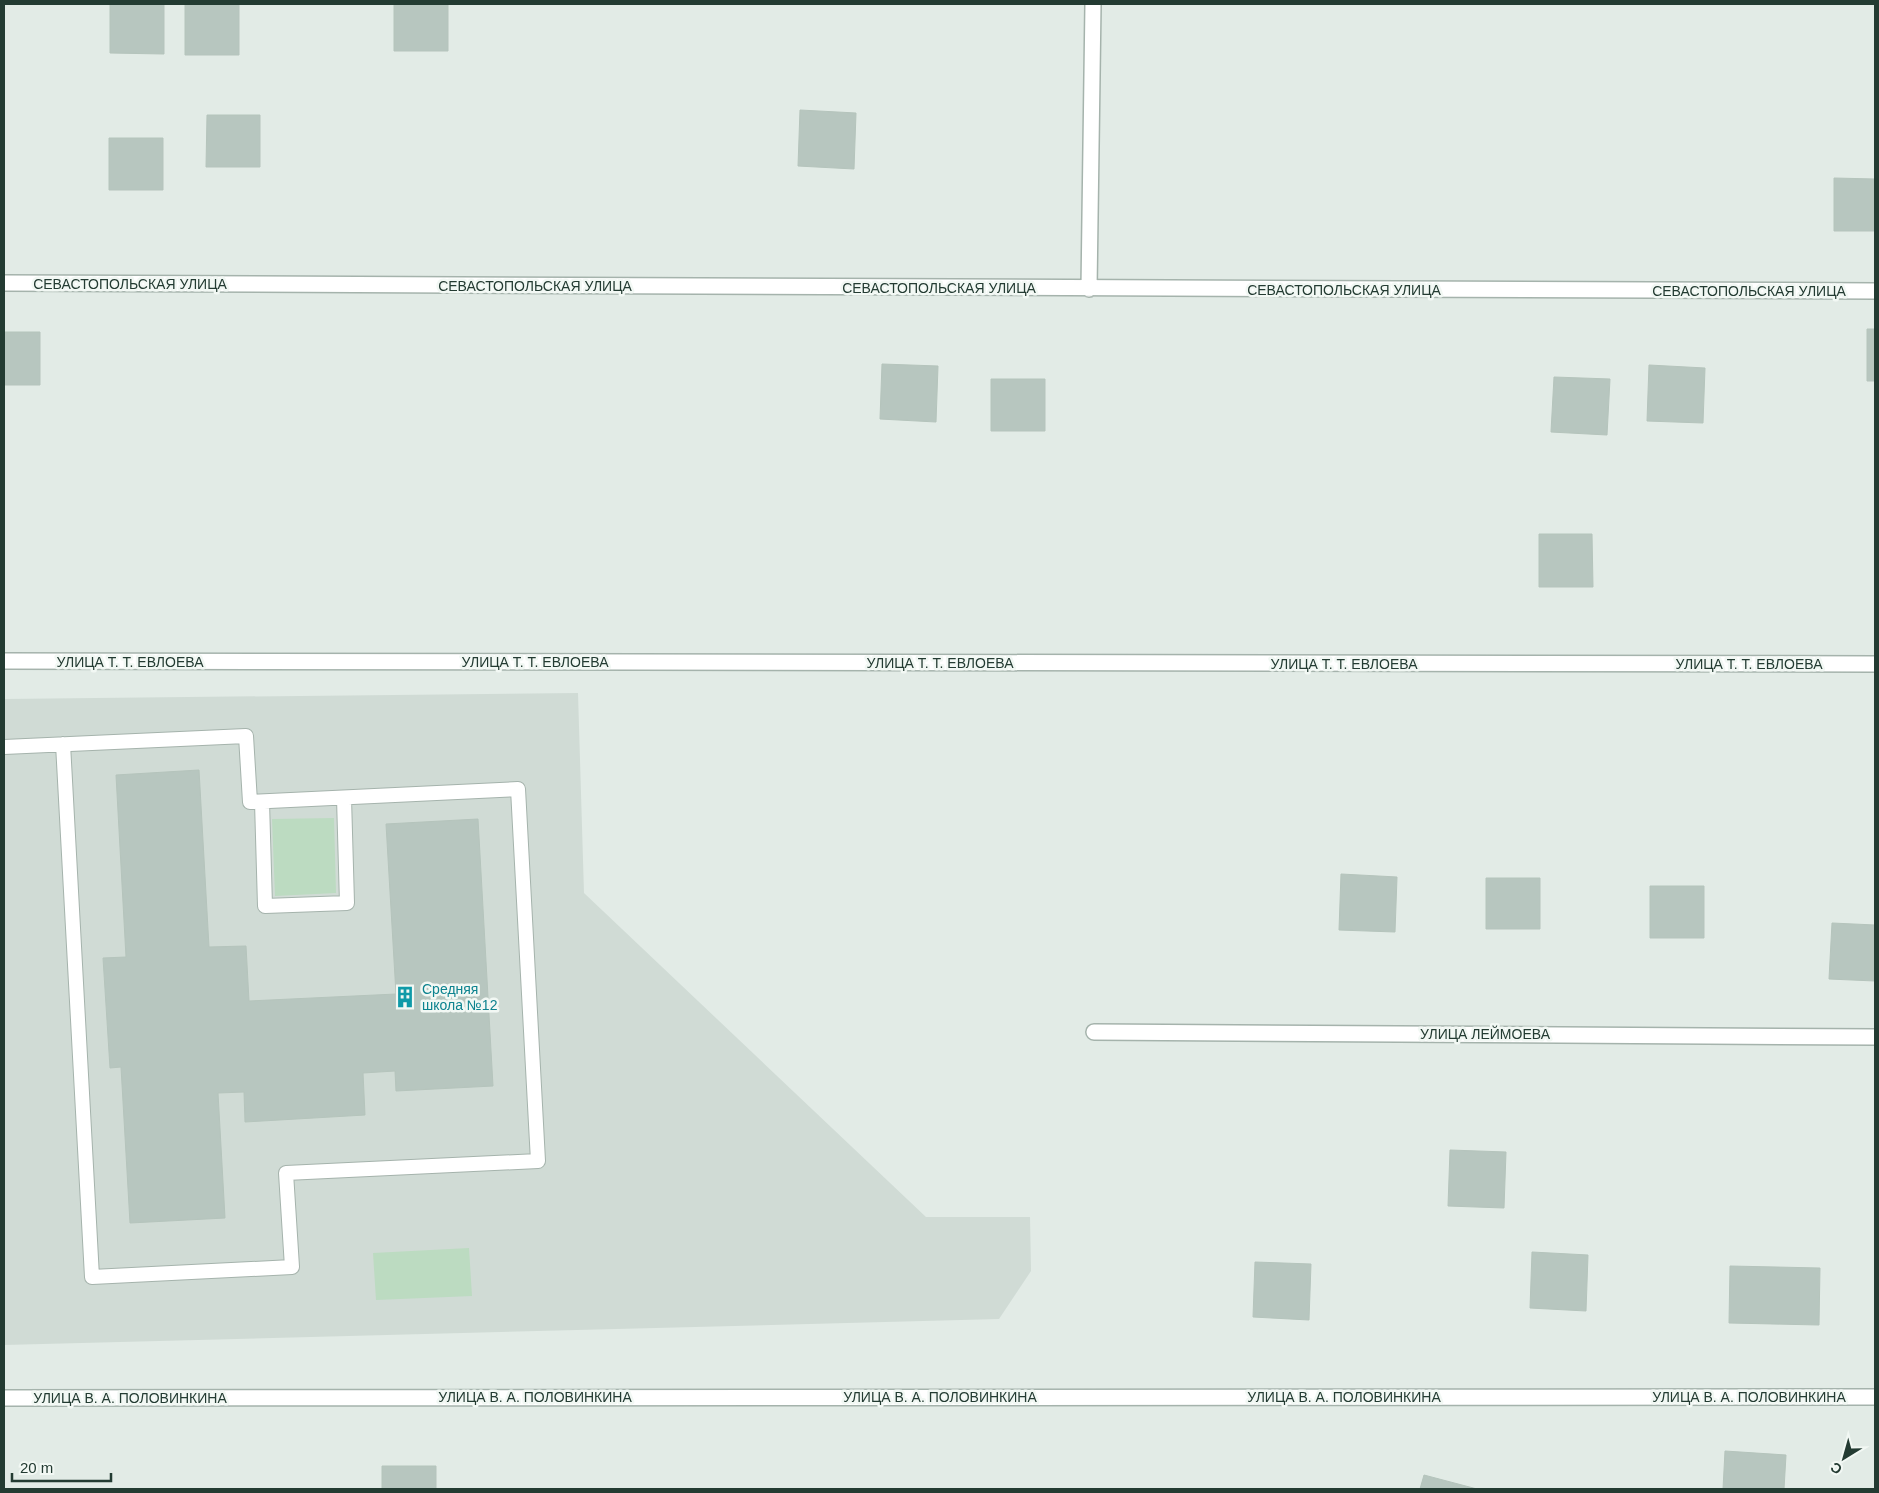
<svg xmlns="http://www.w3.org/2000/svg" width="1879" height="1493" viewBox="0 0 1879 1493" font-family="Helvetica,sans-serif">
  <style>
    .built { fill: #d0dbd5 }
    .green { fill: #bcdbc1 }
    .building { fill: #b7c6bf; stroke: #b5c4bc }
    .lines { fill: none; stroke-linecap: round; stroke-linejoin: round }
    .service-casing { stroke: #a5b3ac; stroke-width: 16 }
    .minor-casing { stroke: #a5b3ac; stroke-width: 18 }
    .service { stroke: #fff; stroke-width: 14 }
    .minor { stroke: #fff; stroke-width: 15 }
    .labels { text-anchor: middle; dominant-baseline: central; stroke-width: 5; stroke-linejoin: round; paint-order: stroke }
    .street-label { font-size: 14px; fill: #233b32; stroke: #f2f8f4 }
    .culture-label { font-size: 14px; fill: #0d838f; stroke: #f2f8f4; text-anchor: start }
  </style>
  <rect width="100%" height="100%" fill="#e2ebe6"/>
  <!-- built -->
  <path class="built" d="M578 693 584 893 926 1217H1030L1031 1271 999 1319 4 1345V699Z"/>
  <!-- green -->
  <path class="green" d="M334 818 336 893 275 896 272 819Z
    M469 1248 472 1296 376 1300 373 1253Z"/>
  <!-- building -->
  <path class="building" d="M110 4H164V54L110 53Z
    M185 4H239V55H185Z
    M394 4H448V51H394Z
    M800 110 856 113 854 169 798 166Z
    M207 115H260V167H206Z
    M109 138H163V190H109Z
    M1834 178 1875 179V231H1834Z
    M1867 329H1875V381H1867Z
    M4 332H40V385H4Z
    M882 364 938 366 936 422 880 419Z
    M1649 365 1705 368 1703 423 1647 421Z
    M1554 377 1610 379 1607 435 1551 432Z
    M991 379H1045V431H991Z
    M1539 534H1592L1593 587H1539Z
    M199 770 209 947 246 946 249 1001 396 994 386 824 478 819 493 1086 396 1091 395 1071 363 1073 365 1115 245 1122 244 1092 218 1093 225 1218 130 1223 121 1067 110 1068 103 958 126 957 116 775Z
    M1341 874 1397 877 1395 932 1339 930Z
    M1486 878H1540V929H1486Z
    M1650 886H1704V938H1650Z
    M1832 923 1875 925V981L1829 979Z
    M1450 1150 1506 1152 1504 1208 1448 1206Z
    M1532 1252 1588 1255 1586 1311 1530 1308Z
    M1255 1262 1311 1264 1309 1320 1253 1317Z
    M1730 1266 1820 1268 1819 1325 1729 1323Z
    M1725 1451 1786 1455 1784 1489H1723Z
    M382 1466H436V1489H382Z
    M1424 1475 1477 1489H1420Z"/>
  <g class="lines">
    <!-- service casing -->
    <g class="service-casing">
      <path id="service" d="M4 747 246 736 250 802 518 789 538 1161 286 1173 292 1267 92 1277 63 744
        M262 802 265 906 347 903 344 798"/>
    </g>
    <!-- minor casing -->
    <g class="minor-casing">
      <path id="minor" d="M4 283 1875 291
        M1089 289 1093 4
        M4 661 1875 664
        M1094 1032 1875 1037
        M4 1398 1875 1397"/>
    </g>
    <!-- service -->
    <use href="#service" class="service"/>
    <!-- minor -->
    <use href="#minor" class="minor"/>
  </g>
  <!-- icons -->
  <defs>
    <g id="building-bare" transform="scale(1.725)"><path d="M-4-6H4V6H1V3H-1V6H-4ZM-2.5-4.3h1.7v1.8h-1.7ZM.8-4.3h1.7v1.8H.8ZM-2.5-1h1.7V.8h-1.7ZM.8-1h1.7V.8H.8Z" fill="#0f9aa8" stroke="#f2f8f4" stroke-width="2.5" paint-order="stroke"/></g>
  </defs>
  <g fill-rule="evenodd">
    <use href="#building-bare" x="405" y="997"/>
  </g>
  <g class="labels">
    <!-- street labels -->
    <g class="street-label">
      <text x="130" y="284">СЕВАСТОПОЛЬСКАЯ УЛИЦА</text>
      <text x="535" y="286">СЕВАСТОПОЛЬСКАЯ УЛИЦА</text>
      <text x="939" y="288">СЕВАСТОПОЛЬСКАЯ УЛИЦА</text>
      <text x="1344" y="290">СЕВАСТОПОЛЬСКАЯ УЛИЦА</text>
      <text x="1749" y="291">СЕВАСТОПОЛЬСКАЯ УЛИЦА</text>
      <text x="130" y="662">УЛИЦА Т. Т. ЕВЛОЕВА</text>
      <text x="535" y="662">УЛИЦА Т. Т. ЕВЛОЕВА</text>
      <text x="940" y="663">УЛИЦА Т. Т. ЕВЛОЕВА</text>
      <text x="1344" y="664">УЛИЦА Т. Т. ЕВЛОЕВА</text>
      <text x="1749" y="664">УЛИЦА Т. Т. ЕВЛОЕВА</text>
      <text x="1485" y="1034">УЛИЦА ЛЕЙМОЕВА</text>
      <text x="535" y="1397">УЛИЦА В. А. ПОЛОВИНКИНА</text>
      <text x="940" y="1397">УЛИЦА В. А. ПОЛОВИНКИНА</text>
      <text x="1344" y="1397">УЛИЦА В. А. ПОЛОВИНКИНА</text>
      <text x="1749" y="1397">УЛИЦА В. А. ПОЛОВИНКИНА</text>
      <text x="130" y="1398">УЛИЦА В. А. ПОЛОВИНКИНА</text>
    </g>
    <!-- culture labels -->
    <g class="culture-label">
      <text x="422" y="989">Средняя<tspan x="422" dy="16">школа №12</tspan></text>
    </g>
  </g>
  <!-- border -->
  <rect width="1879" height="1493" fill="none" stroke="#233b32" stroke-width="10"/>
  <!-- north arrow -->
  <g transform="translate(1844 1458) rotate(217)" stroke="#f2f8f4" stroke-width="4" paint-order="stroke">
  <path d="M0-4L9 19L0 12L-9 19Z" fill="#233b32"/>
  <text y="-8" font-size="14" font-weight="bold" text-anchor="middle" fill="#233b32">С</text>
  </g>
  <!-- scale -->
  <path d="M12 1473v8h99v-8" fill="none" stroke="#233b32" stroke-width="2.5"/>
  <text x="20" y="1473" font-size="15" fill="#233b32" stroke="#f2f8f4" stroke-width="4" paint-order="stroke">20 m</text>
</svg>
